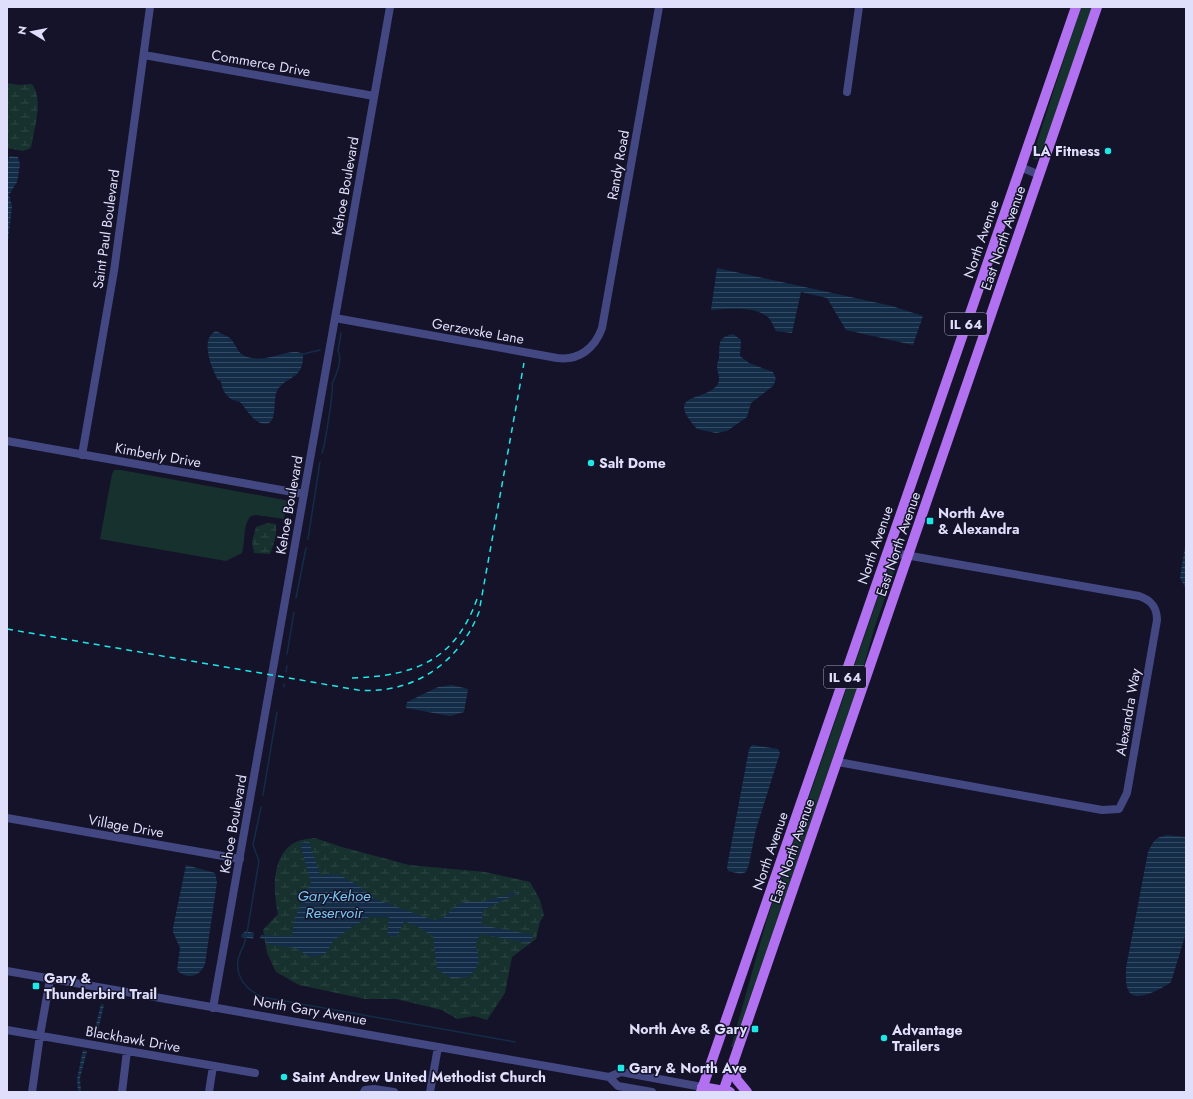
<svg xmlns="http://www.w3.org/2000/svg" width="1193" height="1099" viewBox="0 0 1193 1099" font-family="Jost,sans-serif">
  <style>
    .green { fill: #17322e }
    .wetland { fill: url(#wetland-marsh) }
    .water { fill: url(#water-rules) }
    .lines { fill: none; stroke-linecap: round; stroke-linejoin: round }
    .stream { stroke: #132d48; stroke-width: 1.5 }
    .minor { stroke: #434883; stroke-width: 8 }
    .major { stroke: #b271f1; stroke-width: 10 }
    .rail { stroke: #1ee8e5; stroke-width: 1.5; stroke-dasharray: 6 5; stroke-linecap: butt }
    .poi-dot { fill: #1ee8e5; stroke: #151329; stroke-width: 1.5 }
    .labels { text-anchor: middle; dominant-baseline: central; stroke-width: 3; stroke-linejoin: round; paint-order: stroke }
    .shield { fill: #151329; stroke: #a2a2bd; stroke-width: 1 }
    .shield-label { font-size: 13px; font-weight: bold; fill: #dfdffc }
    .street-label { font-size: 14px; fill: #dfdffc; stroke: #151329 }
    .poi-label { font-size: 14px; font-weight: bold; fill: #dfdffc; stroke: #151329; text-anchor: start }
    .water-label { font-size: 15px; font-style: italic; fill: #77c7f1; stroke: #151329 }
  </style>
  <defs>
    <pattern id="wetland-marsh" width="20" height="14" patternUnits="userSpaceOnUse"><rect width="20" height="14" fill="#17322e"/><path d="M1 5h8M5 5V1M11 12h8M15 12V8" fill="none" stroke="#2d4643"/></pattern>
    <pattern id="water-rules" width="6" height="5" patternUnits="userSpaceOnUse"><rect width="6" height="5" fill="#132d48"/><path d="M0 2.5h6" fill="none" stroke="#354b63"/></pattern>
  </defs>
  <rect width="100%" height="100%" fill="#151329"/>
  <!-- green -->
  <path class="green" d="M1081 7H1092L1043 150 1037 160 1033 159V154Z
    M114 470H121L285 500 287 501 284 519 256 515 251 516C242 525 246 541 242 553L226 561 100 539 112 474Z
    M890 565 894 566V572L875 626 860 679 733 1047H731L767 919 885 577Z"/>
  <!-- wetland -->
  <path class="wetland" d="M7 83 19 85 32 84C44 100 34 129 31 148L23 151 7 148Z
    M268 523 276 524C277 535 274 544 270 554L254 553 252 542 256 527Z
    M315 838 342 847 409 865 485 872 530 882 540 900 544 915 540 922 536 939 512 957 505 993 487 1020 474 1016 457 1019 442 1010 396 999H365L299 985 276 972 267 953 263 930 278 914C273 892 271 854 296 842 302 839 309 839 315 838Z"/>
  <!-- water -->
  <path class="water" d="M11 156 18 157 20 165 17 182 9 195 12 206 7 250V168L9 157Z
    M717 268 892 306 923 316 913 345 846 330 827 298 801 292 792 333 776 331C774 327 771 320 768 317 754 306 728 309 711 310Z
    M216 331C220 333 227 336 230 338 239 348 236 355 252 358 271 362 290 347 303 354 304 381 286 375 277 391 273 398 277 419 269 423 257 428 247 410 241 403 239 401 236 401 233 400 226 397 221 388 221 381L218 380C212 369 199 339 216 331Z
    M733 334 741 340 740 356 749 363 773 372 776 379 773 386 751 403 747 417 727 431 716 433 697 429C663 391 705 403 718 384 721 378 717 372 717 366 717 363 719 360 719 357 720 343 717 338 733 334Z
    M1186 540V589L1180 578Z
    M452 685 468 689 464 712 450 716 406 708 407 702 438 687Z
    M752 745 778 749 780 753 756 829 749 864 746 872 741 874 728 871 727 867 749 749Z
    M1167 835 1186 837V933L1171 982C1163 988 1138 1002 1130 993 1125 987 1126 975 1126 968L1148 852C1153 842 1155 837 1167 835Z
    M309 842 321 877 326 874 340 875 359 886 375 899 433 920 443 918 456 906 465 902H481L522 891 483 910 481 925 533 935 530 943 480 934 475 945C481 961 480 966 468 977L451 978 437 969 433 936 416 926 404 921 397 937 387 935 389 917H369L352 927 334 940 325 954 311 957 295 948 266 944 267 940 260 938 261 935 292 936 295 917 311 883 300 843Z
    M186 865 215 873 217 882 205 964C200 977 186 980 177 970L180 948 173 932V928Z
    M246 931 254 933 253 939 241 937 242 934Z
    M101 1004 104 1005 96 1039 93 1037Z
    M83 1050 87 1051 80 1078 81 1092H78L77 1079Z"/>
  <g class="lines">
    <!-- stream -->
    <path class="stream" d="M303 354 320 350
      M322 453C325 445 334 389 332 384 336 375 343 360 338 351L341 333
      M308 539 320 462
      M296 598 306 548
      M287 654 294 612
      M286 672 287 666
      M284 687V684
      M263 795 277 712
      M247 933 259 861 253 845 261 807
      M246 936C245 943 244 946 241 951 231 971 244 989 262 997L515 1042"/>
    <!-- minor -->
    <path class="minor" d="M144 55 374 96
      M847 92 859 7
      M1020 167 1040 175
      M335 318 557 358C579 361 595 348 602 328L659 7
      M7 441 304 494
      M82 455 114 271 150 7
      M838 762 1102 810 1119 809 1127 793 1157 620C1157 607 1151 600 1139 596L888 552
      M7 818 240 859
      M7 971 609 1077 618 1086 652 1092
      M213 1008 390 7
      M7 1030 255 1073
      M609 1077 621 1072 702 1087
      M32 1092 40 1035 50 979
      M122 1092 127 1051
      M209 1092 213 1066
      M364 1092 365 1090 374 1089 394 1092
      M430 1092 438 1047"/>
    <!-- major -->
    <path class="major" d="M733 1065 737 1080 747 1092
      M702 1087 730 1092
      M701 1092 1076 7
      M723 1092 1097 7"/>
    <!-- rail -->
    <path class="rail" d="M7 629 358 690C413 695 460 662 479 612L524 363
      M352 678C414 676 455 661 477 599"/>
  </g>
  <!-- markers -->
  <g class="poi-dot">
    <circle cx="1108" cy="151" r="4"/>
    <circle cx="591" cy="463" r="4"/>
    <rect x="926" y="517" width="8" height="8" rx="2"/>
    <rect x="32" y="982" width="8" height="8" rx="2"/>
    <rect x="751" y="1025" width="8" height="8" rx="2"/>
    <circle cx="884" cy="1038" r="4"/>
    <rect x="617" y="1064" width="8" height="8" rx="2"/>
    <circle cx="284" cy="1077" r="4"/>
  </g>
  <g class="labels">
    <!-- shield labels -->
    <g class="shield">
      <rect x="945" y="313" width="42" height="22" rx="3"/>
      <rect x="824" y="666" width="42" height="22" rx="3"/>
    </g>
    <g class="shield-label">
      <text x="966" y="324">IL 64</text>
      <text x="845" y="677">IL 64</text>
    </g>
    <!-- street labels -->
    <g class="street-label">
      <text transform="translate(261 63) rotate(10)">Commerce Drive</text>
      <text transform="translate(618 165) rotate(-80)">Randy Road</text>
      <text transform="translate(345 186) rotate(-80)">Kehoe Boulevard</text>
      <text transform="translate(106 229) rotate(-82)">Saint Paul Boulevard</text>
      <text transform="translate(1003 238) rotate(-71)">East North Avenue</text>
      <text transform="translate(981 239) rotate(-71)">North Avenue</text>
      <text transform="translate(478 331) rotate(10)">Gerzevske Lane</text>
      <text transform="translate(158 455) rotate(10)">Kimberly Drive</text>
      <text transform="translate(289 505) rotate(-80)">Kehoe Boulevard</text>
      <text transform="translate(898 544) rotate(-71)">East North Avenue</text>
      <text transform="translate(875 545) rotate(-71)">North Avenue</text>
      <text transform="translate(1128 712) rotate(-80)">Alexandra Way</text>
      <text transform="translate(233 824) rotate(-80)">Kehoe Boulevard</text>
      <text transform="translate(126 826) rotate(10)">Village Drive</text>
      <text transform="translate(770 851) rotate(-71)">North Avenue</text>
      <text transform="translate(792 851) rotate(-71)">East North Avenue</text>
      <text transform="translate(310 1010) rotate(10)">North Gary Avenue</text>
      <text transform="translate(133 1039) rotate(10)">Blackhawk Drive</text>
    </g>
    <!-- poi labels -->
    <g class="poi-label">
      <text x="1100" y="151" text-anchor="end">LA Fitness</text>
      <text x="599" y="463">Salt Dome</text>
      <text x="938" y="513">North Ave<tspan x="938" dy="16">&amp; Alexandra</tspan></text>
      <text x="44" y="978">Gary &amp;<tspan x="44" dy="16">Thunderbird Trail</tspan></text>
      <text x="747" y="1029" text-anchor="end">North Ave &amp; Gary</text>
      <text x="892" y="1030">Advantage<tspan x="892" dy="16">Trailers</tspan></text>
      <text x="629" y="1068">Gary &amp; North Ave</text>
      <text x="292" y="1077">Saint Andrew United Methodist Church</text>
    </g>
    <!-- water labels -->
    <g class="water-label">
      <text x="334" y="896">Gary-Kehoe<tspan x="334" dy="17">Reservoir</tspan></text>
    </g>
  </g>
  <!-- border -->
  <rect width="1193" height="1099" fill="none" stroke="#dfdffc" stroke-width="16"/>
  <!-- north arrow -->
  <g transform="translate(32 32) rotate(280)" stroke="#151329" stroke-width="3" paint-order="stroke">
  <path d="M0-3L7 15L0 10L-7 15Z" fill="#dfdffc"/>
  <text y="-6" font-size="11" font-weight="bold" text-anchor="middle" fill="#dfdffc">N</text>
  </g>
</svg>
